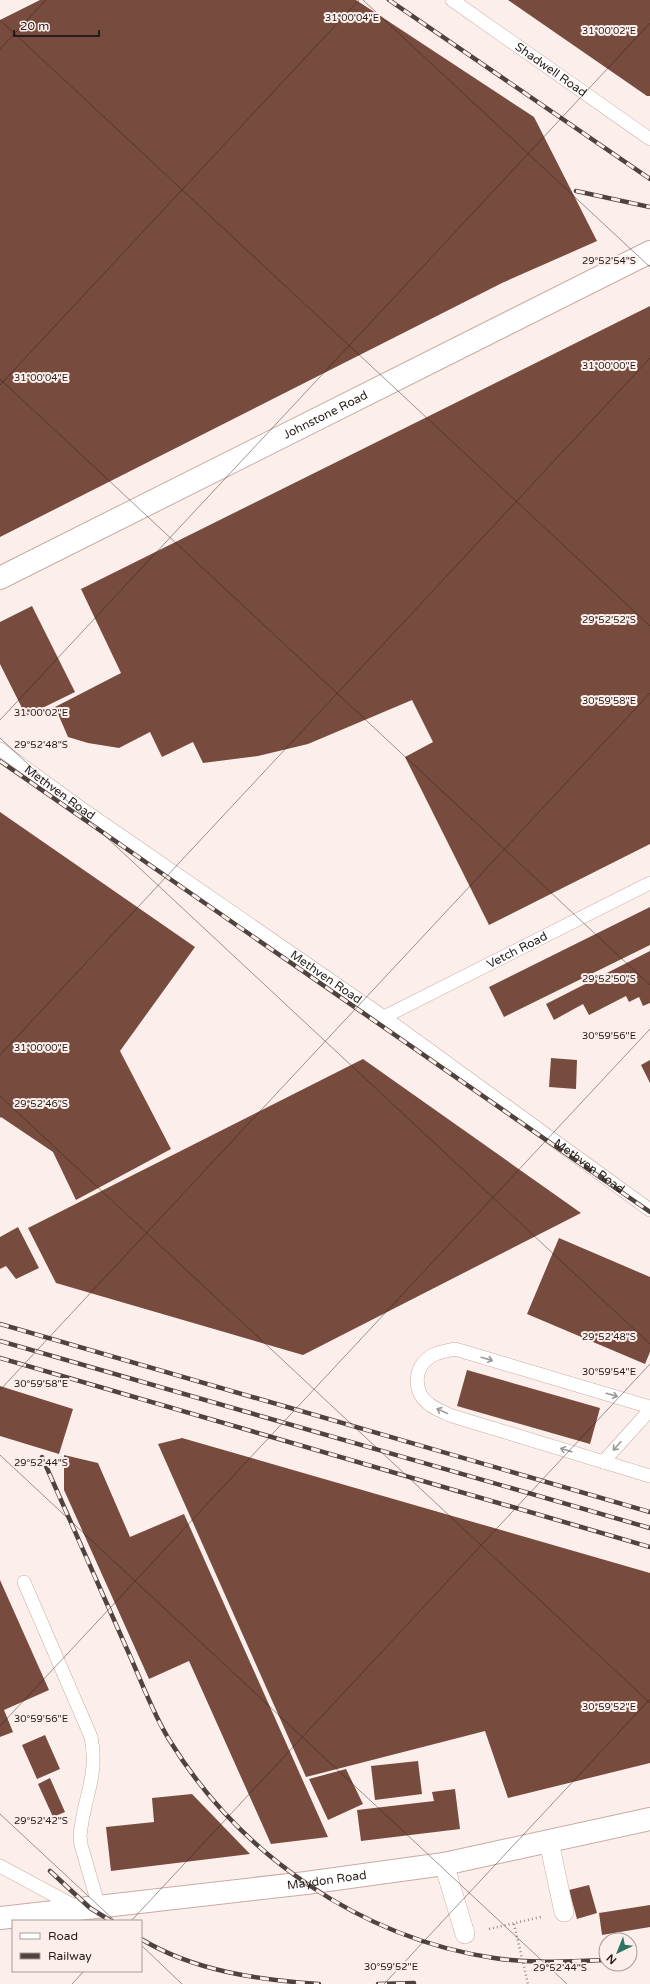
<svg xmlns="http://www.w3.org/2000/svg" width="650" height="1984" viewBox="0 0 650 1984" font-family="'Varela Round',sans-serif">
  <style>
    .building { fill: #784b3f }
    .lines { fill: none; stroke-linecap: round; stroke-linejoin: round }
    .service-casing { stroke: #c9aaa2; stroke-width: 14 }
    .pedestrian-casing { stroke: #c9aaa2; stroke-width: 20 }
    .minor-casing { stroke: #c9aaa2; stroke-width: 24 }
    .tertiary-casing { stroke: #c9aaa2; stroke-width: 24 }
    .path { stroke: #988b88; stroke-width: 2.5; stroke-dasharray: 1 3; stroke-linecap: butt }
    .service { stroke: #fff; stroke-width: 13 }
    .pedestrian { stroke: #fff; stroke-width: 19 }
    .minor { stroke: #fff; stroke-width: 22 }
    .tertiary { stroke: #fff; stroke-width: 22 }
    .rail-casing { stroke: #4f4340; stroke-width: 4.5 }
    .rail { stroke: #fcefeb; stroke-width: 3; stroke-dasharray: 9; stroke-linecap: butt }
    .path-bridge { stroke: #988b88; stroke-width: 2.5; stroke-dasharray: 1 3; stroke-linecap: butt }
    .oneway { stroke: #9e9998 }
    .ticks { fill: none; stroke: #281c19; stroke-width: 1; stroke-opacity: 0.45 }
    .labels { text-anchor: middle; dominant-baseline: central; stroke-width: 4; stroke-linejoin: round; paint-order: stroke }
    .street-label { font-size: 12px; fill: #281c19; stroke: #fcefeb }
    .ticks-label { font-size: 10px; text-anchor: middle; fill: #281c19; stroke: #fcefeb; stroke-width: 4; stroke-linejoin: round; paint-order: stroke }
  </style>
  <rect width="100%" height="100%" fill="#fcefeb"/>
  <!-- building -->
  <path class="building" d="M40 0H356L534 117 597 241 502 283 0 537V20Z
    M508 0H650V96H647Z
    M650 306V844L489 925 405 757 433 742 412 700 308 744 258 756 203 763 193 742 162 757 150 732 119 748 88 743 68 737 55 707 121 673 81 589Z
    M32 606 75 692 26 716 0 664V622Z
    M0 812 195 947 120 1051 171 1149 76 1200 53 1152 1 1117 0 1118Z
    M650 907V945L504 1017 489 987Z
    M650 951V1003L643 1006 639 997 629 1002 626 996 589 1015 583 1004 554 1020 546 1004Z
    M551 1058 577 1060 576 1089 549 1087Z
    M363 1059 581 1213 303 1355 56 1283 28 1228Z
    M650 1060V1083L641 1065Z
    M18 1227 39 1268 16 1279 6 1266 0 1269V1237Z
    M559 1238 650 1277V1352L645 1364 527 1314Z
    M467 1370 600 1408 590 1444 457 1406Z
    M0 1386 73 1409 59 1454 0 1436Z
    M182 1438 650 1573V1763L508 1798 485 1731 306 1777 158 1444Z
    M64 1455 98 1463 130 1537 184 1514 328 1837 271 1844 189 1661 149 1679 64 1490Z
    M0 1580 49 1690 4 1710 13 1732 0 1737Z
    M45 1735 60 1769 37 1779 22 1745Z
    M418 1761 422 1794 375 1800 371 1766Z
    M346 1769 363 1804 328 1820 309 1779Z
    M50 1778 65 1812 53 1817 38 1784Z
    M455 1789 460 1829 361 1841 357 1810 434 1801 432 1792Z
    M192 1794 250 1854 111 1871 106 1827 154 1822 152 1798Z
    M589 1885 597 1913 577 1919 569 1890Z
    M650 1905V1927L602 1935 599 1913Z"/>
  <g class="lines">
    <!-- service casing -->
    <g class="service-casing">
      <g id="service">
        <path id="s1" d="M452 0 650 139"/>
        <path id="s2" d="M0 749 81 808 384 1017 650 1210"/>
        <path id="s3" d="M384 1017 650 883"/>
        <path d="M650 1407 455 1349C447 1351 438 1352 431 1356 413 1368 413 1392 429 1404 435 1409 442 1411 449 1415L650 1476"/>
        <path d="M603 1462 650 1410"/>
        <path d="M24 1582 91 1737C99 1776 83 1799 80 1836L81 1845 99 1907"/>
        <path d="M0 1866 78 1908"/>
      </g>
    </g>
    <!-- pedestrian casing -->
    <g class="pedestrian-casing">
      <path id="pedestrian" d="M549 1842 564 1912
        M444 1864 465 1934"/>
    </g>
    <!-- minor casing -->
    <g class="minor-casing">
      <g id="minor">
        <path id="s4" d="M0 578 650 252"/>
      </g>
    </g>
    <!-- tertiary casing -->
    <g class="tertiary-casing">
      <g id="tertiary">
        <path id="s5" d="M0 1918 306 1883 444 1864 650 1819"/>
      </g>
    </g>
    <!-- path -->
    <path class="path" d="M489 1929 541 1917"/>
    <!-- service -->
    <use href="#service" class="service"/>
    <!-- pedestrian -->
    <use href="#pedestrian" class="pedestrian"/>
    <!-- minor -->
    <use href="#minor" class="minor"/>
    <!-- tertiary -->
    <use href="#tertiary" class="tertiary"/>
    <!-- rail casing -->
    <g class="rail-casing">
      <path id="rail" d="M389 0 650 179
        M576 191 650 207
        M0 761 650 1212
        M0 1324 650 1512
        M0 1341 650 1528
        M0 1358 650 1547
        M42 1457C70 1521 98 1584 126 1647 140 1677 152 1713 170 1741 240 1855 361 1938 494 1958 531 1964 569 1961 606 1960
        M50 1871 90 1908 111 1921
        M141 1939C194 1971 259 1980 319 1984
        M378 1984 414 1983"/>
    </g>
    <!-- rail -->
    <use href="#rail" class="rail"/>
    <!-- path-bridge -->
    <path class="path-bridge" d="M514 1924 528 1984"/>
  </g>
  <!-- one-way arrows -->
  <defs><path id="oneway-shaft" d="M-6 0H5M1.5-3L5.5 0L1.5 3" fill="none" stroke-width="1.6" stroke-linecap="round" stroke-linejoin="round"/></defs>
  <g class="oneway">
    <use href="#oneway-shaft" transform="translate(487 1359) rotate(16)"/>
    <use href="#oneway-shaft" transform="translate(612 1395) rotate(16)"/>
    <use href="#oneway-shaft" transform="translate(442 1411) rotate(-155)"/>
    <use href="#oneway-shaft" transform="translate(617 1446) rotate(132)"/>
    <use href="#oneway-shaft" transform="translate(566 1450) rotate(-163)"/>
  </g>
  <!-- ticks -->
  <path class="ticks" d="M363 0 650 267M0 20 650 626M0 49 46 0M0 379 650 985M0 385 359 0M0 720 650 23M0 738 650 1344M0 1055 650 358M0 1096 650 1703M0 1390 650 693M0 1455 567 1984M0 1726 650 1029M0 1814 115 1921M131 1921 650 1364M141 1945 182 1984M72 1984 84 1971M384 1984 650 1699"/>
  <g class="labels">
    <!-- street labels -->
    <g class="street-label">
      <text stroke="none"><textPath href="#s1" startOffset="121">Shadwell Road</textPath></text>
      <text stroke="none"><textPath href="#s4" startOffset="364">Johnstone Road</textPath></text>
      <text stroke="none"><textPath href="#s2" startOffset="74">Methven Road</textPath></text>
      <text stroke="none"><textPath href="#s3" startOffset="149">Vetch Road</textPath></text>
      <text stroke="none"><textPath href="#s2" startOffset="398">Methven Road</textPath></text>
      <text stroke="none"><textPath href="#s2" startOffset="722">Methven Road</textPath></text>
      <text stroke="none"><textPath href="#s5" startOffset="329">Maydon Road</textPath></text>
    </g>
  </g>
  <g class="ticks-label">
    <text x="352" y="21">31°00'04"E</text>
    <text x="609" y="34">31°00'02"E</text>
    <text x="609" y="264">29°52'54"S</text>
    <text x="609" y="369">31°00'00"E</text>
    <text x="41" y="381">31°00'04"E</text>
    <text x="609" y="623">29°52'52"S</text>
    <text x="609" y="704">30°59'58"E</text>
    <text x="41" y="716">31°00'02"E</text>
    <text x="41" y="748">29°52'48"S</text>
    <text x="609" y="982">29°52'50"S</text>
    <text x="609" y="1039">30°59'56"E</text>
    <text x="41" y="1051">31°00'00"E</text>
    <text x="41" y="1107">29°52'46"S</text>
    <text x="609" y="1340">29°52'48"S</text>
    <text x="609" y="1375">30°59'54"E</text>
    <text x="41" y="1387">30°59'58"E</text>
    <text x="41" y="1466">29°52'44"S</text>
    <text x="609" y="1710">30°59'52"E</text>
    <text x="41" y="1722">30°59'56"E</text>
    <text x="41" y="1824">29°52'42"S</text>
    <text x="391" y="1970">30°59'52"E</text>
    <text x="560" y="1971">29°52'44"S</text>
  </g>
  <!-- legend -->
  <rect x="12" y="1920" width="130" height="52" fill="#fcefeb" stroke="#a79b97"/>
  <rect x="20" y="1933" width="20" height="6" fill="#ffffff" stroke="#a79b97"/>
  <text x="48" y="1940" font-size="12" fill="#281c19">Road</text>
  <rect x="20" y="1953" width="20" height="6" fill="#4f4340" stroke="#a79b97"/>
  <text x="48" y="1960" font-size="12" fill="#281c19">Railway</text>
  <!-- north arrow -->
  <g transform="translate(618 1952) rotate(223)"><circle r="19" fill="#fcefeb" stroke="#a79b97"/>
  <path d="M0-3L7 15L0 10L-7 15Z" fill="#307466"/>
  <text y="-6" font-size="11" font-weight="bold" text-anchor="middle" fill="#281c19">N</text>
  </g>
  <!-- scale -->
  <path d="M14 30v6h85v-6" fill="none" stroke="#281c19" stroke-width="2"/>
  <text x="20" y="30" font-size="12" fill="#281c19" stroke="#fcefeb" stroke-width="3" paint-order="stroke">20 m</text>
</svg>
